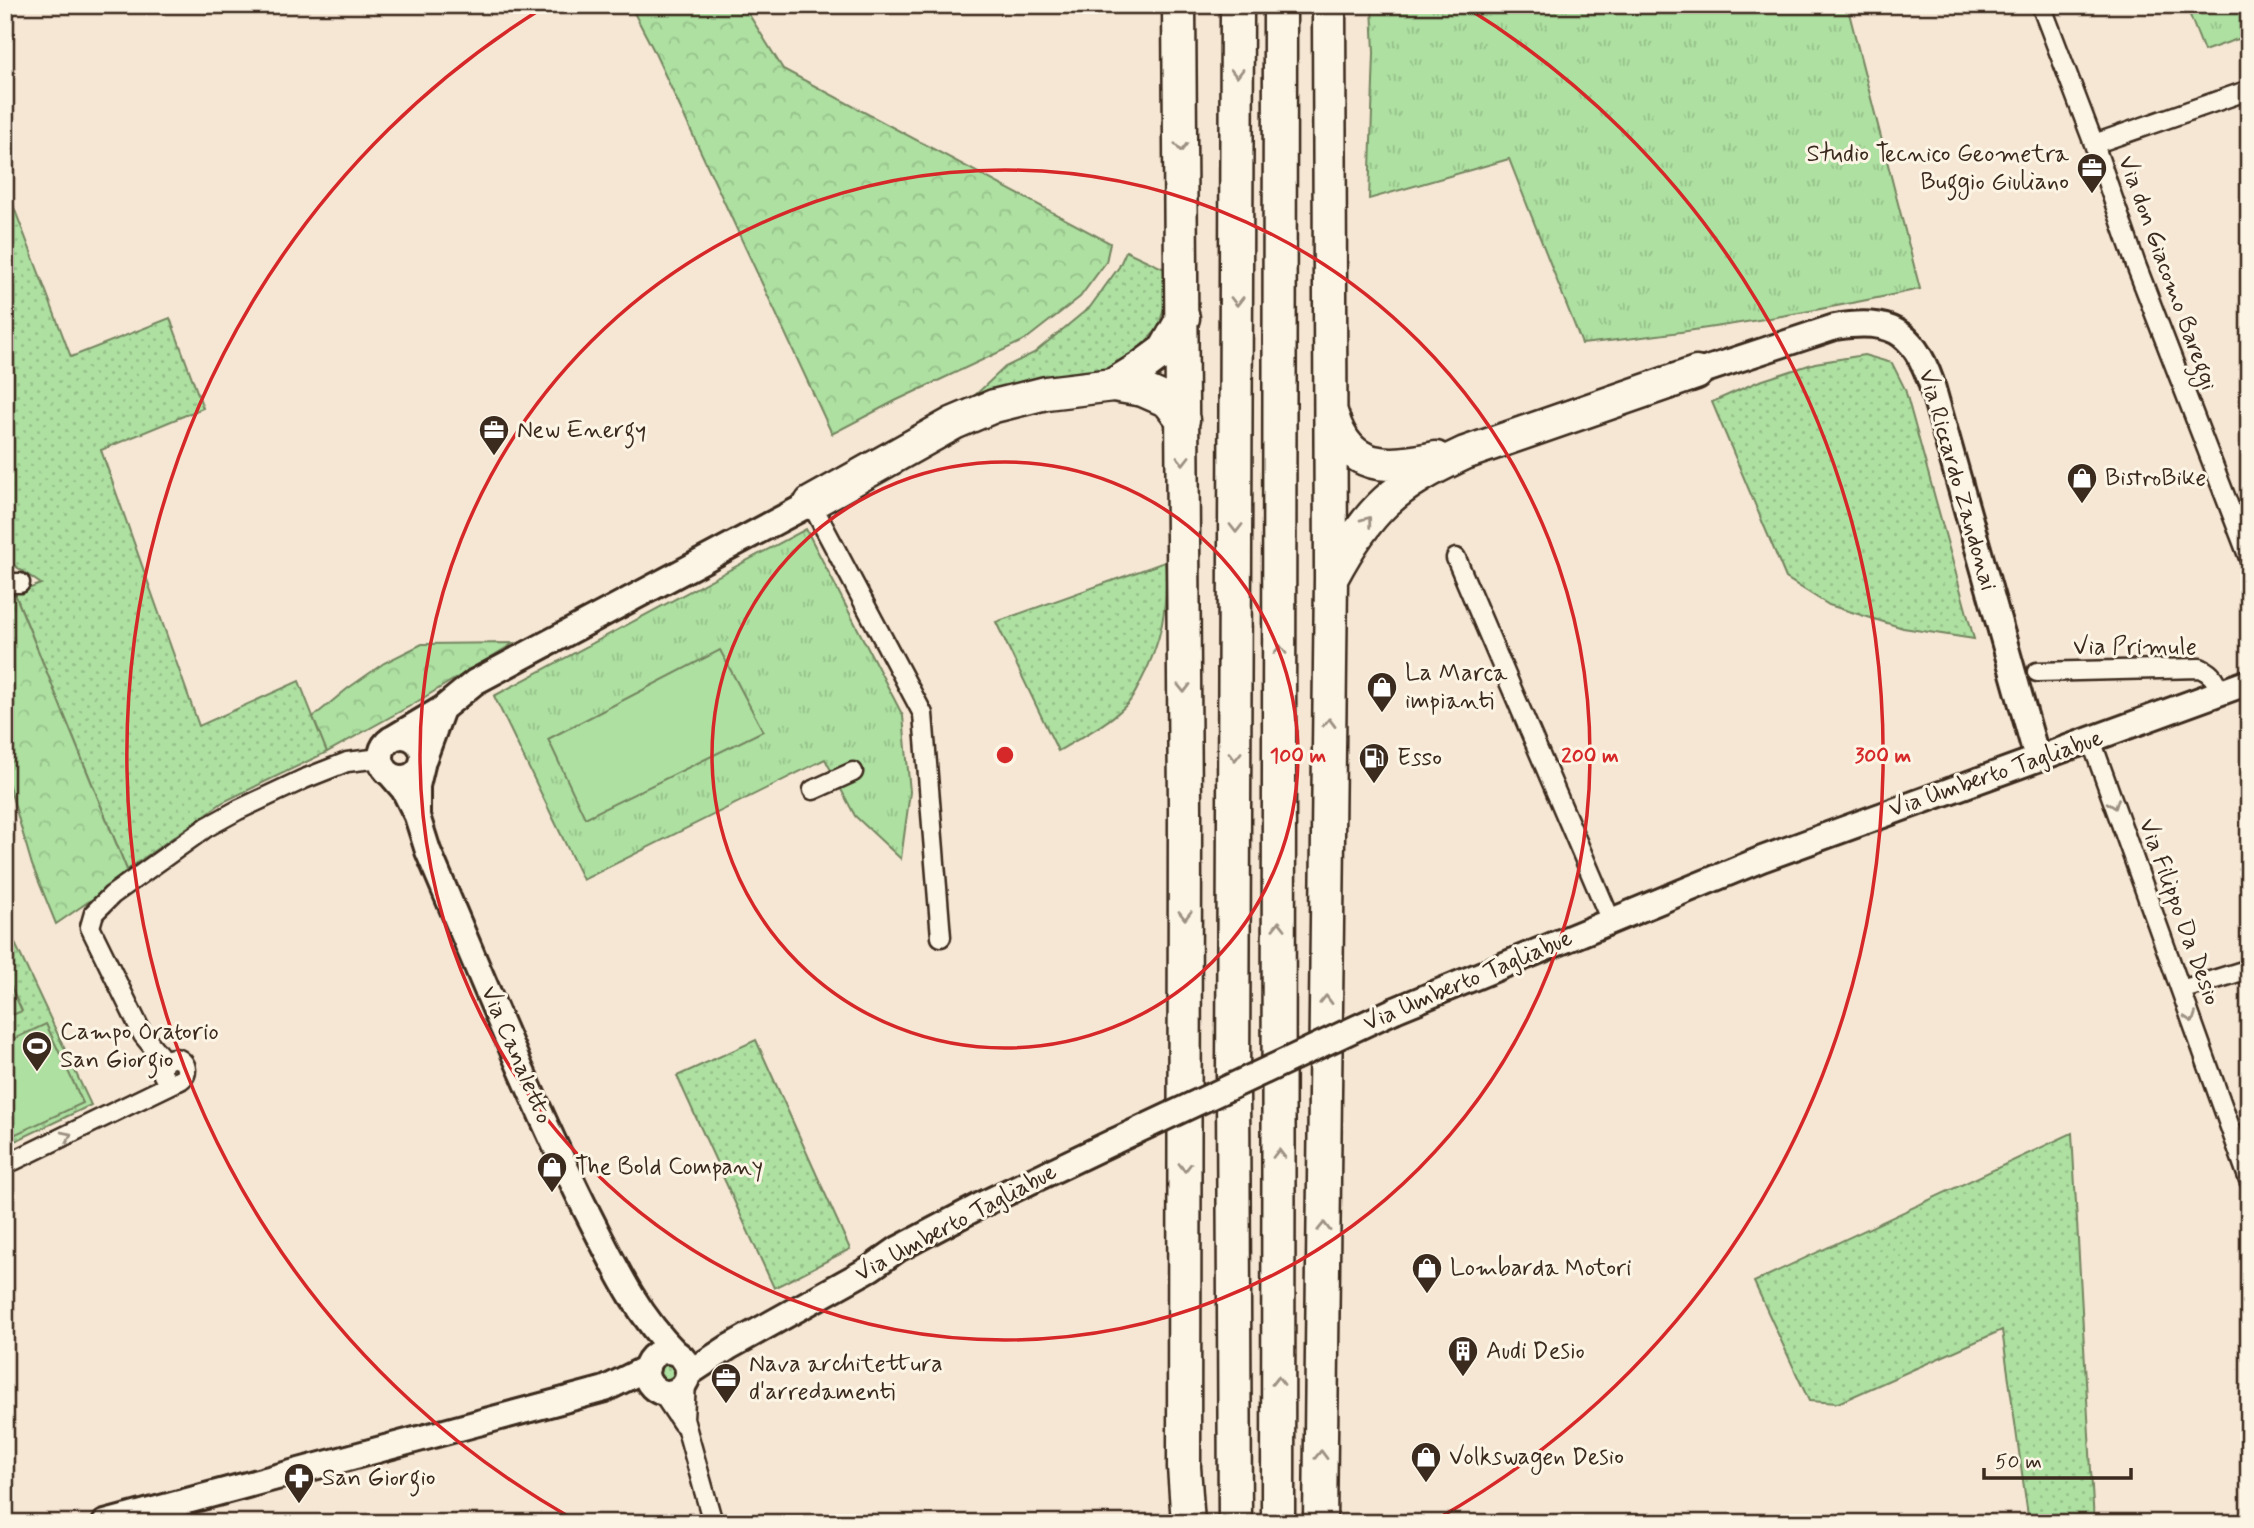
<svg xmlns="http://www.w3.org/2000/svg" width="2254" height="1528" viewBox="0 0 2254 1528" font-family="Mynerve,sans-serif">
  <style>
    .grass { fill: url(#grass-dots); stroke: #748560; stroke-width: 2 }
    .forest { fill: url(#forest-crowns); stroke: #748560; stroke-width: 2 }
    .park { fill: url(#park-tufts); stroke: #748560; stroke-width: 2 }
    .pitch { fill: #ade0a1; stroke: #748560; stroke-width: 2 }
    .lines { fill: none; stroke-linecap: round; stroke-linejoin: round }
    .street-casing { stroke: #3b2a1e; stroke-width: 23 }
    .secondary-casing { stroke: #3b2a1e; stroke-width: 30 }
    .highway-casing { stroke: #3b2a1e; stroke-width: 37 }
    .street { stroke: #fcf5e5; stroke-width: 18 }
    .secondary { stroke: #fcf5e5; stroke-width: 24 }
    .highway { stroke: #fcf5e5; stroke-width: 32 }
    .secondary-bridge-casing { stroke: #3b2a1e; stroke-width: 30; stroke-linecap: butt }
    .secondary-bridge { stroke: #fcf5e5; stroke-width: 24 }
    .oneway { stroke: #9c9082 }
    .ring { fill: none; stroke: #d62828; stroke-width: 3.5 }
    .labels { text-anchor: middle; dominant-baseline: central; stroke-width: 6; stroke-linejoin: round; paint-order: stroke }
    .poi-label { font-size: 24px; fill: #3b2a1e; stroke: #fcf5e5; text-anchor: start }
    .street-label { font-size: 24px; fill: #3b2a1e; stroke: #fcf5e5 }
    .centre { fill: #d62828; stroke: #fcf5e5; stroke-width: 3.5 }
    .ring-label { font-size: 21px; text-anchor: middle; font-weight: bold; fill: #d62828; stroke: #fcf5e5; stroke-width: 6; stroke-linejoin: round; paint-order: stroke }
  </style>
  <defs>
    <pattern id="grass-dots" width="8" height="8" patternUnits="userSpaceOnUse" patternTransform="scale(1.75)"><rect width="8" height="8" fill="#ade0a1"/><path d="M2 2h.1M6 6h.1" fill="none" stroke="#96c08a" stroke-width="1.8" stroke-linecap="round"/></pattern>
    <pattern id="forest-crowns" width="20" height="18" patternUnits="userSpaceOnUse" patternTransform="scale(1.75)"><rect width="20" height="18" fill="#ade0a1"/><path d="M2 6a3 3 0 1 1 6 0M12 15a3 3 0 1 1 6 0" fill="none" stroke="#96c08a"/></pattern>
    <pattern id="park-tufts" width="24" height="20" patternUnits="userSpaceOnUse" patternTransform="scale(1.75)"><rect width="24" height="20" fill="#ade0a1"/><path d="M3 7l-1-3M5 7V3M7 7l1-3M15 17l-1-3M17 17v-4M19 17l1-3" fill="none" stroke="#96c08a"/></pattern>
  </defs>
  <rect width="100%" height="100%" fill="#f6e7d4"/>
  <filter id="ink" filterUnits="userSpaceOnUse"><feTurbulence type="fractalNoise" baseFrequency=".0143" numOctaves="2"/><feDisplacementMap in="SourceGraphic" scale="14" xChannelSelector="R" yChannelSelector="G"/><feConvolveMatrix kernelMatrix="1 2 1 2 8 2 1 2 1" color-interpolation-filters="sRGB"/></filter>
  <g filter="url(#ink)">
    <!-- grass -->
    <path class="grass" d="M5 184 71 357 170 318 203 408 101 450 199 726 299 681 327 752 223 802 127 870 15 594 41 584 5 559Z
      M1126 251 1169 271 1168 289 1159 328 1136 351 1105 371 972 398 1005 367 1034 353 1090 307 1119 267Z
      M1864 355 1892 363 1905 389 1974 639 1903 628 1829 605 1786 578 1712 402 1757 382 1815 363Z
      M1165 562C1168 608 1162 642 1140 683 1137 689 1134 696 1129 702 1113 721 1080 738 1058 751L996 622Z
      M5 922 91 1105 5 1146Z
      M756 1040 850 1249 774 1288 677 1076Z
      M2072 1133 2094 1523H2029L2002 1330 1838 1403 1809 1401 1754 1282Z
      M654 1372a13 13 0 1 1 26 0a13 13 0 1 1-26 0Z"/>
    <!-- forest -->
    <path class="forest" d="M630 5H743L783 69 1110 243 1106 262 1080 297 1025 340 895 401 832 434 653 49Z
      M15 594 127 870 101 893 56 924 32 865 5 772V596Z
      M514 643 410 706 327 752 313 717 347 689 384 663 422 644Z"/>
    <!-- park -->
    <path class="park" d="M1372 5H1847L1920 289C1809 313 1696 332 1582 344L1509 159 1369 199 1374 53Z
      M2186 5H2249V35L2204 51Z
      M806 529 903 716 910 792 901 859 855 816 825 759 583 880 494 696Z"/>
    <!-- pitch -->
    <path class="pitch" d="M720 650 763 731 585 818 548 739Z
      M7 978 22 1011 5 1018V978Z
      M46 1024 83 1103 5 1139V1043Z"/>
    <g class="lines">
      <!-- street casing -->
      <g class="street-casing">
        <path id="street" d="M2041 5 2094 144 2136 265 2249 558
          M2094 144 2249 90
          M811 503 923 714 941 937
          M1456 558 1611 921
          M5 583H20
          M2037 672 2200 668C2213 674 2216 680 2219 694
          M2091 740 2249 1180
          M813 790 853 772
          M2181 990 2249 969
          M162 1070a12 12 0 1 1 24 0a12 12 0 1 1-24 0Z
          M165 1062 143 1035 90 927 94 913 112 895 207 827 238 810 304 779 347 762 381 758
          M5 1165 178 1081
          M686 1382 684 1419 713 1523
          M662 1393 682 1423"/>
      </g>
      <!-- secondary casing -->
      <g class="secondary-casing">
        <path id="secondary" d="M1696 373 1835 327C1889 318 1913 330 1931 382L2037 758
          M442 709 475 682 811 503
          M381 757a21 21 0 1 1 42 0a21 21 0 1 1-42 0Z
          M395 737 442 709 424 758
          M391 775 404 790 417 816V786L422 765
          M417 816 428 851C479 970 527 1090 584 1206 611 1258 634 1312 676 1353
          M1395 1010 1762 859 2249 682
          M646 1372a21 21 0 1 1 42 0a21 21 0 1 1-42 0Z
          M688 1374 729 1347 871 1268 898 1249 985 1203 1115 1141
          M105 1523 605 1389 647 1368"/>
      </g>
      <!-- highway casing -->
      <g class="highway-casing">
        <path id="highway" d="M1179 5 1185 808 1184 1467 1188 1523
          M1113 385 1142 367 1165 350 1183 318
          M1332 415C1349 472 1387 468 1436 458
          M811 503 954 423 994 406 1046 393 1113 385 1143 390 1168 401 1183 420
          M1332 577C1369 508 1394 486 1465 453L1696 373
          M1235 1523 1233 1085 1237 5
          M1278 1523 1280 5
          M1320 1523 1331 578 1329 5"/>
      </g>
      <!-- street -->
      <use href="#street" class="street"/>
      <!-- secondary -->
      <use href="#secondary" class="secondary"/>
      <!-- highway -->
      <use href="#highway" class="highway"/>
      <!-- secondary-bridge casing -->
      <g class="secondary-bridge-casing">
        <path id="secondary-bridge" d="M1115 1141 1395 1010"/>
      </g>
      <!-- secondary-bridge -->
      <use href="#secondary-bridge" class="secondary-bridge"/>
    </g>
    <!-- one-way arrows -->
    <defs><path id="oneway-chevron" d="M-2-3.5L2.5 0L-2 3.5" fill="none" stroke-width="1.6" stroke-linecap="round" stroke-linejoin="round" transform="scale(1.75)"/></defs>
    <g class="oneway">
      <use href="#oneway-chevron" transform="translate(1237 73) rotate(90)"/>
      <use href="#oneway-chevron" transform="translate(1181 147) rotate(89)"/>
      <use href="#oneway-chevron" transform="translate(1237 301) rotate(90)"/>
      <use href="#oneway-chevron" transform="translate(1183 460) rotate(90)"/>
      <use href="#oneway-chevron" transform="translate(1367 521) rotate(-53)"/>
      <use href="#oneway-chevron" transform="translate(1236 528) rotate(90)"/>
      <use href="#oneway-chevron" transform="translate(1280 650) rotate(-90)"/>
      <use href="#oneway-chevron" transform="translate(1184 688) rotate(89)"/>
      <use href="#oneway-chevron" transform="translate(1329 723) rotate(-89)"/>
      <use href="#oneway-chevron" transform="translate(1235 756) rotate(90)"/>
      <use href="#oneway-chevron" transform="translate(2114 804) rotate(70)"/>
      <use href="#oneway-chevron" transform="translate(1185 915) rotate(90)"/>
      <use href="#oneway-chevron" transform="translate(1279 926) rotate(-90)"/>
      <use href="#oneway-chevron" transform="translate(1326 1000) rotate(-89)"/>
      <use href="#oneway-chevron" transform="translate(2191 1018) rotate(70)"/>
      <use href="#oneway-chevron" transform="translate(67 1136) rotate(-26)"/>
      <use href="#oneway-chevron" transform="translate(1279 1154) rotate(-90)"/>
      <use href="#oneway-chevron" transform="translate(1185 1167) rotate(90)"/>
      <use href="#oneway-chevron" transform="translate(1324 1227) rotate(-89)"/>
      <use href="#oneway-chevron" transform="translate(1278 1381) rotate(-90)"/>
      <use href="#oneway-chevron" transform="translate(1321 1455) rotate(-89)"/>
    </g>
  </g>
  <!-- distance rings -->
  <g class="ring">
    <circle cx="1005" cy="755" r="293"/>
    <circle cx="1005" cy="755" r="585"/>
    <path d="M573 1519A878 878 0 0 1 546 6M1464 6A878 878 0 0 1 1437 1519"/>
  </g>
  <!-- icons -->
  <defs>
    <g id="office-pin" transform="scale(1.575)"><path d="M0 17L-7.5 6A9.5 9.5 0 1 1 7.5 6Z" fill="#3b2a1e" stroke="#fcf5e5"/><path d="M-6-3h4V-5.5h4V-3h4V5H-6ZM-1-4.5V-3h2v-1.5ZM-6 0V1H6V0Z" fill="#fff"/></g>
    <g id="shop-pin" transform="scale(1.575)"><path d="M0 17L-7.5 6A9.5 9.5 0 1 1 7.5 6Z" fill="#3b2a1e" stroke="#fcf5e5"/><path d="M-5-2.5h2.3a2.7 3.5 0 0 1 5.4 0H5L5.5 6h-11ZM-1.5-2.5h3a1.5 2.3 0 0 0-3 0Z" fill="#fff"/></g>
    <g id="fuel-pin" transform="scale(1.575)"><path d="M0 17L-7.5 6A9.5 9.5 0 1 1 7.5 6Z" fill="#3b2a1e" stroke="#fcf5e5"/><path d="M-5.5-6h7V0h2V4h1.3V-2.5L3-4.5l.8-.8L6-3V5H2.5V1h-1V6h-7ZM-4.2-4.7v3.2H.2V-4.7Z" fill="#fff"/></g>
    <g id="stadium-pin" transform="scale(1.575)"><path d="M0 17L-7.5 6A9.5 9.5 0 1 1 7.5 6Z" fill="#3b2a1e" stroke="#fcf5e5"/><path d="M0-5a6.5 5 0 1 0 0 10a6.5 5 0 1 0 0-10ZM-3.5-1.8h7v3.6h-7Z" fill="#fff"/></g>
    <g id="building-pin" transform="scale(1.575)"><path d="M0 17L-7.5 6A9.5 9.5 0 1 1 7.5 6Z" fill="#3b2a1e" stroke="#fcf5e5"/><path d="M-4-6H4V6H1V3H-1V6H-4ZM-2.5-4.3h1.7v1.8h-1.7ZM.8-4.3h1.7v1.8H.8ZM-2.5-1h1.7V.8h-1.7ZM.8-1h1.7V.8H.8Z" fill="#fff"/></g>
    <g id="pharmacy-pin" transform="scale(1.575)"><path d="M0 17L-7.5 6A9.5 9.5 0 1 1 7.5 6Z" fill="#3b2a1e" stroke="#fcf5e5"/><path d="M-2-6h4v4h4v4h-4v4h-4v-4h-4v-4h4Z" fill="#fff"/></g>
  </defs>
  <g fill-rule="evenodd">
    <use href="#office-pin" x="2092" y="168"/>
    <use href="#office-pin" x="494" y="430"/>
    <use href="#shop-pin" x="2082" y="478"/>
    <use href="#shop-pin" x="1382" y="687"/>
    <use href="#fuel-pin" x="1374" y="758"/>
    <use href="#stadium-pin" x="37" y="1046"/>
    <use href="#shop-pin" x="552" y="1167"/>
    <use href="#shop-pin" x="1427" y="1268"/>
    <use href="#building-pin" x="1463" y="1351"/>
    <use href="#office-pin" x="726" y="1378"/>
    <use href="#shop-pin" x="1426" y="1457"/>
    <use href="#pharmacy-pin" x="299" y="1478"/>
  </g>
  <g class="labels">
    <!-- poi labels -->
    <g class="poi-label">
      <text x="2069" y="154" text-anchor="end">Studio Tecnico Geometra<tspan x="2069" dy="28">Buggio Giuliano</tspan></text>
      <text x="517" y="430">New Energy</text>
      <text x="2105" y="478">BistroBike</text>
      <text x="1405" y="673">La Marca<tspan x="1405" dy="28">impianti</tspan></text>
      <text x="1397" y="758">Esso</text>
      <text x="60" y="1032">Campo Oratorio<tspan x="60" dy="28">San Giorgio</tspan></text>
      <text x="575" y="1167">The Bold Company</text>
      <text x="1450" y="1268">Lombarda Motori</text>
      <text x="1486" y="1351">Audi Desio</text>
      <text x="749" y="1364">Nava architettura<tspan x="749" dy="28">d'arredamenti</tspan></text>
      <text x="1449" y="1457">Volkswagen Desio</text>
      <text x="322" y="1478">San Giorgio</text>
    </g>
    <!-- street labels -->
    <g class="street-label">
      <text transform="translate(2167 273) rotate(70)">Via don Giacomo Bareggi</text>
      <text transform="translate(1957 480) rotate(74)">Via Riccardo Zandonai</text>
      <text x="2135" y="647">Via Primule</text>
      <text transform="translate(1996 774) rotate(-19)">Via Umberto Tagliabue</text>
      <text transform="translate(2179 912) rotate(70)">Via Filippo Da Desio</text>
      <text transform="translate(1468 981) rotate(-23)">Via Umberto Tagliabue</text>
      <text transform="translate(516 1055) rotate(67)">Via Canaletto</text>
      <text transform="translate(956 1223) rotate(-28)">Via Umberto Tagliabue</text>
    </g>
  </g>
  <circle cx="1005" cy="755" r="10" class="centre"/>
  <g class="ring-label">
    <text x="1298" y="762">100 m</text>
    <text x="1590" y="762">200 m</text>
    <text x="1883" y="762">300 m</text>
  </g>
  <!-- margin -->
  <rect width="2254" height="1528" fill="none" stroke="#fcf5e5" stroke-width="28"/>
  <rect x="14" y="14" width="2226" height="1500" fill="none" stroke="#3b2a1e" stroke-width="2.5" filter="url(#ink)"/>
  <!-- scale -->
  <path d="M1984 1468v10h147v-10" fill="none" stroke="#3b2a1e" stroke-width="3.5"/>
  <text x="1995" y="1468" font-size="21" fill="#3b2a1e" stroke="#fcf5e5" stroke-width="5" paint-order="stroke">50 m</text>
</svg>
